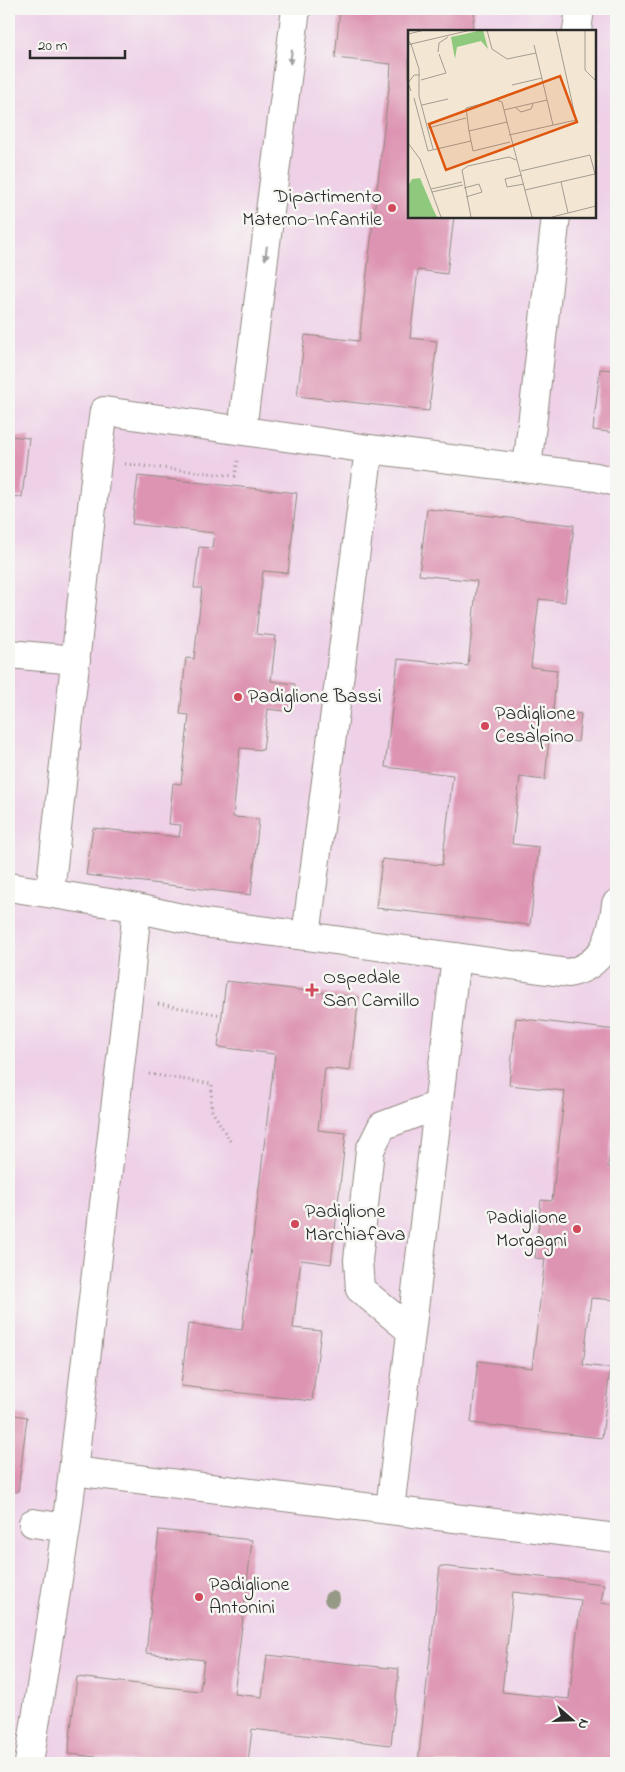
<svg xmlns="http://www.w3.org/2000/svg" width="625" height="1772" viewBox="0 0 625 1772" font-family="'Indie Flower',sans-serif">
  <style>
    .built { fill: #eed0e7; fill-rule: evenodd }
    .building { fill: #dd94b2; fill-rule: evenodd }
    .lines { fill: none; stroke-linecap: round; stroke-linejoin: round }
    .minor-casing { stroke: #8f8980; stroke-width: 30 }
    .path { stroke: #8f8980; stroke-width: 3; stroke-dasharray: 1 4; stroke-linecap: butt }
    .minor { stroke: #fff; stroke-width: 28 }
    .tree { fill: #969985 }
    .oneway { fill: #a0a0a0 }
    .poi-dot { fill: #d1495b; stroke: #f6f6f2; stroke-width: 2 }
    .labels { text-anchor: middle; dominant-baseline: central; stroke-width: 5; stroke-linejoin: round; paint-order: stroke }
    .poi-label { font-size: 20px; fill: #2b2b2b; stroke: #f6f6f2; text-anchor: start }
    .inset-road { fill: none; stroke: #a39c90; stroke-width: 1 }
    .view { fill: #df570e; fill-opacity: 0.15; stroke: #df570e; stroke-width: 2.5 }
    .inset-edge { fill: none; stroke: #2b2b2b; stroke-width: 2.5 }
  </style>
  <rect width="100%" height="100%" fill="#f6f6f2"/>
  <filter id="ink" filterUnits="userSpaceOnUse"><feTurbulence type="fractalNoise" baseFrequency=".02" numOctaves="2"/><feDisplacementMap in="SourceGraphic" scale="10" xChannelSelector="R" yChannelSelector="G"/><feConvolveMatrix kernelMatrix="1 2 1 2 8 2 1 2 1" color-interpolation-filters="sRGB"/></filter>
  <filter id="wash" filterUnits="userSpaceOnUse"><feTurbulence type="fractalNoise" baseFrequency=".0096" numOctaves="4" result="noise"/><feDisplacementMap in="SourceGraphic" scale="20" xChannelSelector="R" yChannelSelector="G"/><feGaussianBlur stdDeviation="1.12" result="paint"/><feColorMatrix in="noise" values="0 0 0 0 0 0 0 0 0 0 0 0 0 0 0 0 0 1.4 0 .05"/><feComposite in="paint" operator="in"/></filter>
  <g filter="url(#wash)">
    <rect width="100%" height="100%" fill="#f3e7d4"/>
    <!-- built -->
    <path class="built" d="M9 9H616V1763H9ZM409 31H594V216H409Z"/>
    <g id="blocks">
      <!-- building -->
      <path class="building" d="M340 9H475L472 31H409V216H454L447 274 418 270 410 338 437 341 429 411 297 396 305 335 359 341 390 79 391 64 335 58Z
        M600 369 616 370V433L593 430Z
        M9 436 29 438 22 497 9 496Z
        M138 476 297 493 288 573 263 571 256 634 276 636 271 681 295 684 292 712 268 709 263 750 240 748 233 817 259 819 251 895 86 875 93 828 179 837 181 825 169 824 173 783 181 784 189 715 180 714 186 658 194 659 202 588H194L199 547 212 548 214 533 132 524Z
        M427 509 574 525 565 602 539 599 531 667 557 670 553 710 581 714 578 742 549 738 545 780 520 777 512 844 539 847 530 925 376 908 382 859 442 865 453 775 385 767 398 659 468 666 477 581 419 575Z
        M226 981 359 997 350 1071 325 1068 318 1130 346 1133 331 1264 301 1260 293 1328 321 1331 312 1401 181 1386 188 1324 242 1330 275 1054 218 1047Z
        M516 1018 616 1030V1105L608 1167 616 1168V1300L591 1298 583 1365 610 1368 602 1438 471 1423 478 1361 532 1368 545 1259 535 1258 541 1200 552 1201 565 1091 509 1085Z
        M9 1414 27 1417 18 1492 9 1491Z
        M159 1530 252 1540 234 1694 262 1697 267 1655 399 1669 391 1745 252 1729 248 1763H153L68 1754 77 1677 200 1691 204 1660 146 1653Z
        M440 1566 604 1584 601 1603 616 1605V1763H418ZM513 1592 581 1600 569 1699 502 1692Z"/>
    </g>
  </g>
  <g filter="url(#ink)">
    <use href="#blocks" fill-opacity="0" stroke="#8f8980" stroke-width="1"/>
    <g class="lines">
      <!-- minor casing -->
      <g class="minor-casing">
        <path id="minor" d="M577 31 580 9
          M242 430 296 9
          M369 449 596 477 616 482
          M527 468 556 216
          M9 654 76 660
          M9 887 122 905 204 923 306 936 369 449 104 411 97 461 50 893
          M306 936 568 973C604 966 612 937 616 904
          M411 1331 360 1289 358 1260 370 1150 382 1126 438 1105
          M73 1471 616 1538
          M390 1509 456 957
          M33 1523 66 1528
          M29 1763 66 1528 73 1471 128 998 137 908"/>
      </g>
      <!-- path -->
      <path class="path" d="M125 464 235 476 238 460
        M158 1004 222 1015
        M149 1074 212 1084 211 1109 230 1141"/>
      <!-- minor -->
      <use href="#minor" class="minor"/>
    </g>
    <!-- trees -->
    <circle class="tree" cx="332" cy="1599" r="8"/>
    <!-- one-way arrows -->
    <defs><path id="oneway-solid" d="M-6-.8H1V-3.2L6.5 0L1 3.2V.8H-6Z" transform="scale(1.25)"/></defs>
    <g class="oneway">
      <use href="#oneway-solid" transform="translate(291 57) rotate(97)"/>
      <use href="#oneway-solid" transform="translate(266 253) rotate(97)"/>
    </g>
  </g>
  <!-- markers -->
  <g class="poi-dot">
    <circle cx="392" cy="208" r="5"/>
    <circle cx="238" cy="697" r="5"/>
    <circle cx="485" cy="726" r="5"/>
    <path d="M309.5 982.5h5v5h5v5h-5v5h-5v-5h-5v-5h5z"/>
    <circle cx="295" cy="1224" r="5"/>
    <circle cx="577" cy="1229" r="5"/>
    <circle cx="199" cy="1597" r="5"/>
  </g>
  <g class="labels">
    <!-- poi labels -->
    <g class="poi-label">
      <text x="382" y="197" text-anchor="end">Dipartimento<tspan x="382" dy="23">Materno-Infantile</tspan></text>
      <text x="248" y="697">Padiglione Bassi</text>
      <text x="495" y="714">Padiglione<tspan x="495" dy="23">Cesalpino</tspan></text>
      <text x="323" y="978">Ospedale<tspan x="323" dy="23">San Camillo</tspan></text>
      <text x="305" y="1212">Padiglione<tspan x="305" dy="23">Marchiafava</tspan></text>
      <text x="567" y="1218" text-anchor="end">Padiglione<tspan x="567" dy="23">Morgagni</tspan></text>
      <text x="209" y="1585">Padiglione<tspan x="209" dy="23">Antonini</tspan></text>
    </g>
  </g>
  <!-- overview -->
  <g transform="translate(408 30)">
    <rect width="188" height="188" fill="#f3e7d4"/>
    <path d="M75 0 80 19 73 11 49 17 47 29 43 7ZM12 148 25 179 29 187H0V156L4 149Z" fill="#8ec97d"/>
    <path class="inset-road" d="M79 0 84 19 99 29 128 23M177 0V40L188 51M0 4 17 0M0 10 3 14 63 0M0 15 3 14 11 39V66L25 119M126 15 145 95M30 22 31 13 40 7M13 50 38 43 31 24M104 55 134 48M3 61 0 53 6 45H12M6 68 20 121 63 111M14 75 40 69M108 78 113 82 123 79 125 74M96 80 139 70M20 98 58 88M61 101 58 78 88 70 94 72 99 92M101 105 168 90 148 0M102 112 65 121 61 101 99 92 124 187M0 113 12 129 33 187M113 141 182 125 187 144M114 145 97 149 99 157 116 154M153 152 160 183M56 158 71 154 74 162 58 167M23 159 54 152M117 160 187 144M24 162 55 155M63 187 54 140 60 136 101 127 108 130M144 187 188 176"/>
    <path class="view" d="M152 46 169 92 38 140 21 94Z"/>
    <rect width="188" height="188" class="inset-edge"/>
  </g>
  <!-- margin -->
  <rect width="625" height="1772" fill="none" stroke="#f6f6f2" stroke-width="30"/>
  <!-- north arrow -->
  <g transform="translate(572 1720) rotate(110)" stroke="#f6f6f2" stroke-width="4" paint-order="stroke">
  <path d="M0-4L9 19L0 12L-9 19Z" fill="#2b2b2b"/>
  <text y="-8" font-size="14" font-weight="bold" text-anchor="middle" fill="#2b2b2b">N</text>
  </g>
  <!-- scale -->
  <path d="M30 50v8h95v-8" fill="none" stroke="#2b2b2b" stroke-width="2.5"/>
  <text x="38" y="50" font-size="15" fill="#2b2b2b" stroke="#f6f6f2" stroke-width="4" paint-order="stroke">20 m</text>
</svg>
